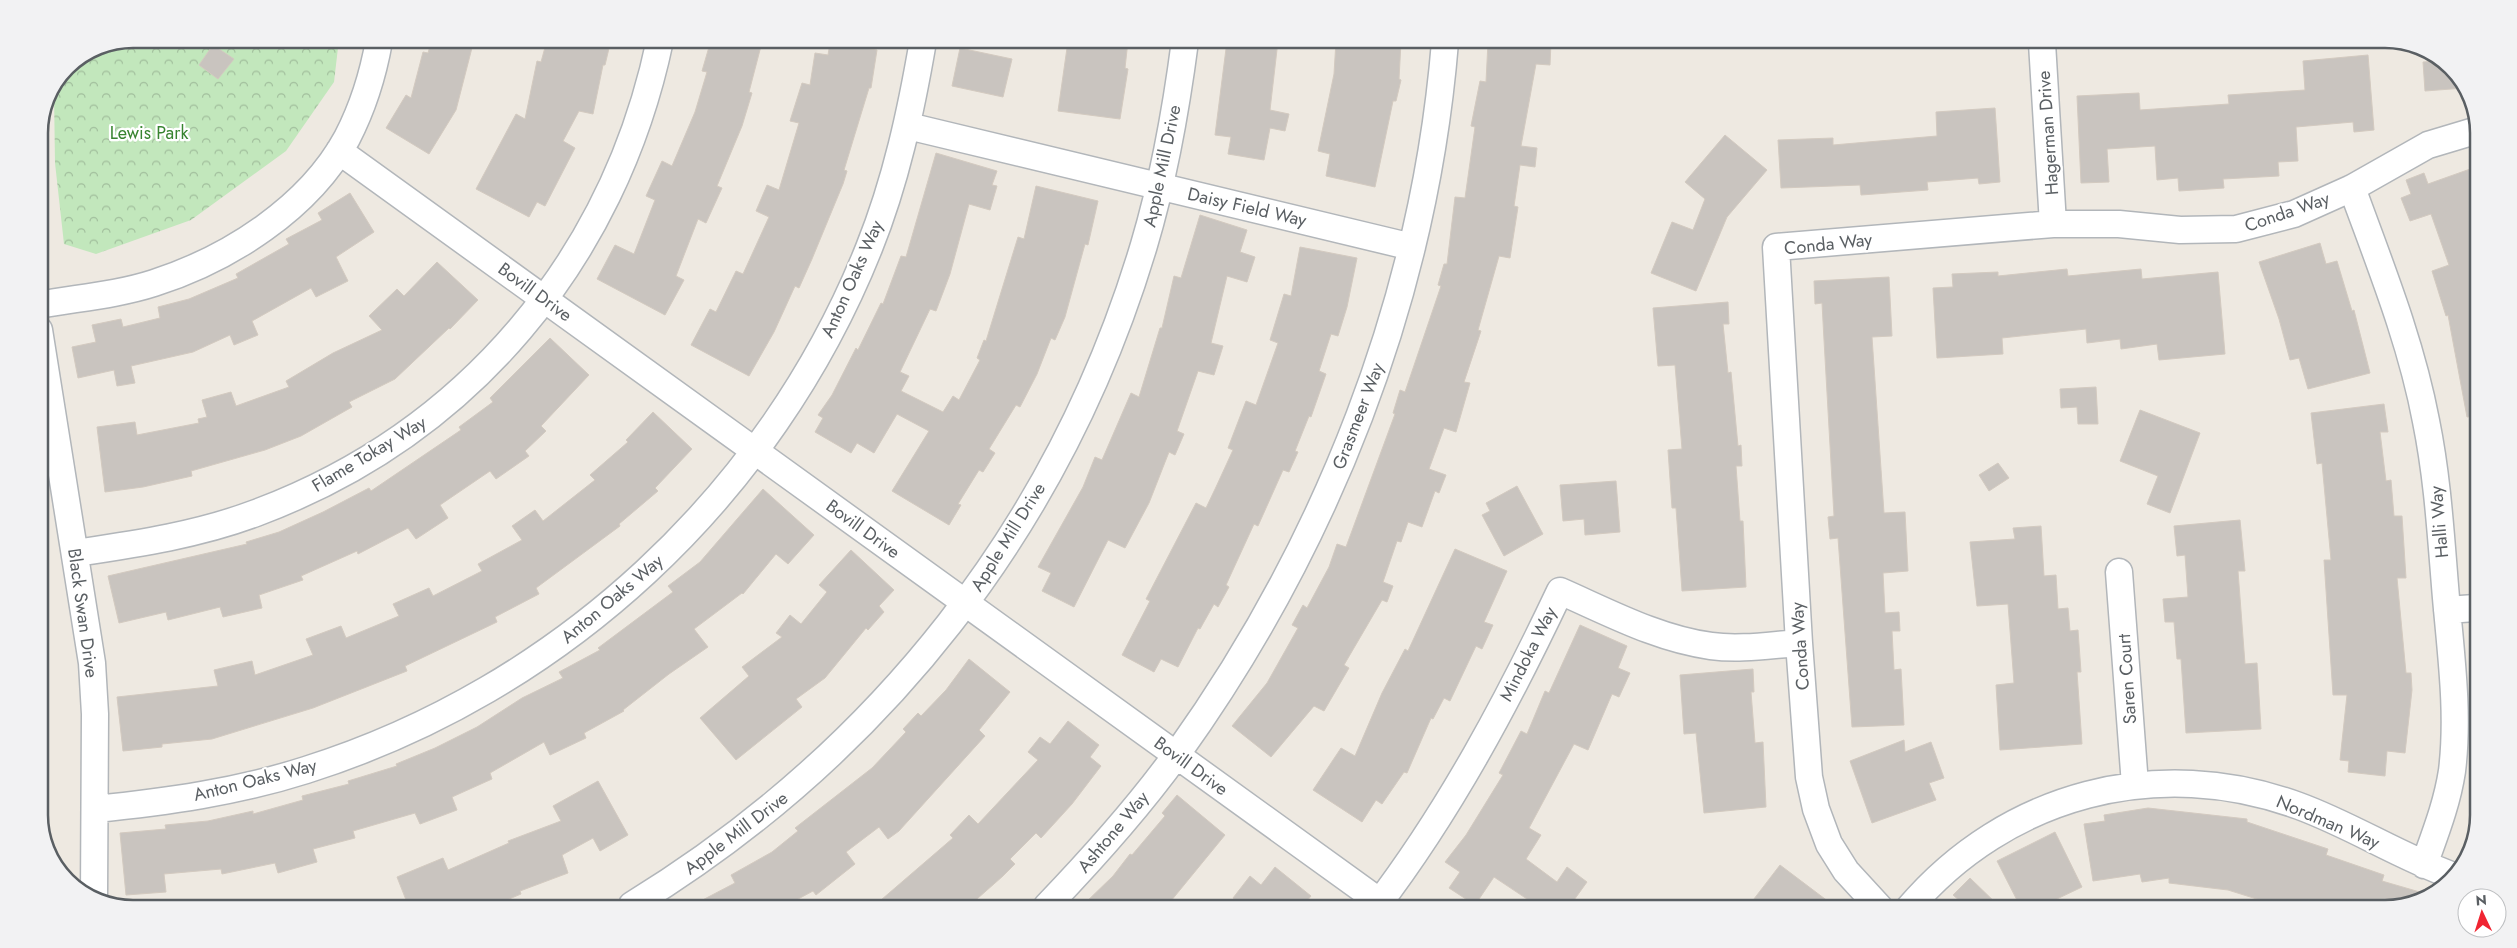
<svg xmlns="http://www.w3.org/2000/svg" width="2517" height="948" viewBox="0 0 2517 948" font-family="Jost,sans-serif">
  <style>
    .park { fill: url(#park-crowns) }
    .building { fill: #c9c4bf; stroke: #d3cac0 }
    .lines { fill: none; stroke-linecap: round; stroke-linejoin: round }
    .minor-casing { stroke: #b2b6ba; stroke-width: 29 }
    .minor { stroke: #fff; stroke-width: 26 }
    .labels { text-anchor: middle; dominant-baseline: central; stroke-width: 4.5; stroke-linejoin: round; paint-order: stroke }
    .park-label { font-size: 18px; fill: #388430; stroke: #fff }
    .street-label { font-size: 18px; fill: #5a5f63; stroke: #fff }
    .rim { fill: none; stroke: #5a5f63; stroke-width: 2.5 }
  </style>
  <defs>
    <pattern id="park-crowns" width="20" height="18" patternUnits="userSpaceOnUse" patternTransform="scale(1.25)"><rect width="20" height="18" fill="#c2e7bc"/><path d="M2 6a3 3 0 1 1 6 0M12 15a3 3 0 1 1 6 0" fill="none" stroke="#a1be9c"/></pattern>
  </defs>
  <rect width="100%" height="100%" fill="#eee9e1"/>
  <!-- park -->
  <path class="park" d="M133 39H339L334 82 286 151 191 220 96 254 64 244 55 163 54 93 67 66 97 46Z"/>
  <!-- building -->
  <path class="building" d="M432 39 474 40 456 110 429 154 386 128 406 95 411 98 423 52 428 53Z
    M547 40H611L605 65H603L593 114 579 111 563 141 575 148 545 206 537 202 529 217 476 189 516 114 525 119 537 61 541 62Z
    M711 40H741L761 46 749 92 752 93 742 126 717 186 722 188 706 223 698 219 676 276 684 280 665 315 597 279 615 245 634 254 655 200 646 196 662 161 672 166 695 112 707 72 702 71Z
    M1068 41H1128L1125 68 1128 69 1120 119 1058 111Z
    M1227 41H1278L1270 110 1289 114 1285 131 1270 128 1264 160 1228 154 1231 137 1215 135Z
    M1336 41 1401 42 1399 79 1401 80 1396 101H1393L1375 187 1326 176 1330 154 1318 151 1334 74Z
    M1488 42H1551L1550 65 1536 64 1521 146 1537 148 1535 167 1520 165 1514 206 1518 207 1510 258 1499 256 1478 330 1481 331 1464 382 1470 383 1456 432 1444 428 1429 469 1446 475 1439 493 1435 491 1422 527 1408 522 1401 542 1397 541 1383 582 1393 586 1387 602 1382 600 1344 665 1349 668 1324 711 1314 706 1271 757 1232 726 1267 683 1298 628 1292 625 1303 605 1307 608 1329 567 1337 544 1346 547 1395 414 1393 413 1400 390 1405 392 1441 286 1438 285 1444 264H1447L1455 197 1465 198 1475 127 1471 126 1480 81 1486 82Z
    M830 43 877 50 871 88H869L844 170 847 171 843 184 812 259 799 288 795 286 774 332 749 376 691 345 710 309 716 312 736 271 743 274 769 217 756 211 767 185 779 190 799 123 790 121 802 83 810 85 815 53 828 55Z
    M213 45 234 59 218 79 199 65Z
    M960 48 1012 59 1003 97 952 86Z
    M2368 55 2374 130 2354 132 2353 122 2296 127 2298 161 2278 162 2279 176 2223 179 2224 188 2179 191 2178 178 2157 180 2155 146 2107 149 2109 182 2081 183 2077 96 2139 93 2140 110 2229 104 2228 95 2305 90 2303 61Z
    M2438 61 2459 76 2464 88 2425 91 2423 62Z
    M1995 108 2000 182 1979 184 1978 178 1927 182 1928 190 1861 195 1860 185 1781 188 1778 140 1833 138V145L1937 136 1936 112Z
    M1725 135 1767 170 1727 217 1696 291 1651 273 1672 222 1693 230 1705 199 1685 182Z
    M936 153 997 171 992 185 997 186 990 210 969 204 950 274 936 311 930 309 900 372 909 376 901 391 943 412 953 396 959 400 980 360 977 358 984 340 986 341 1018 237 1024 239 1036 186 1098 201 1088 245 1085 244 1065 317 1055 340 1051 338 1037 374 1020 407 1016 405 989 449 995 453 983 472 979 470 958 504 961 505 949 525 892 491 929 431 897 414 874 453 857 443 851 453 815 432 823 418 818 415 832 395 856 348 858 350 881 303 883 304 901 256 906 257Z
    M2473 168 2478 182 2476 416 2467 417 2448 315 2446 316 2432 271 2449 265 2431 214 2410 221 2401 198 2411 194 2406 180 2424 173 2428 184Z
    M350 193 374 232 336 257 348 281 316 297 311 288 252 321 258 335 234 345 230 335 193 352 131 366 135 383 117 386 114 370 78 378 72 347 96 342 92 325 121 319 123 327 160 318 158 307 189 299 238 278 236 274 289 244 286 239 322 220 318 213Z
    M1200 215 1247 230 1240 252 1255 257 1247 282 1227 276 1211 343 1223 346 1214 375 1198 371 1177 431 1184 434 1175 455 1169 452 1149 503 1125 548 1108 540 1074 607 1042 591 1051 573 1038 567 1083 487 1095 457 1102 460 1131 393 1139 397 1160 328H1162L1174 276 1181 278Z
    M2320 243 2326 264 2337 261 2352 311 2354 310 2370 373 2308 389 2299 358 2290 360 2279 319 2259 262Z
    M1300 247 1357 258 1347 307 1338 336 1331 334 1319 371 1326 374 1311 417 1309 416 1295 451 1298 452 1289 472 1283 470 1258 526 1254 524 1226 585 1229 587 1218 607 1214 604 1200 629 1198 628 1178 667 1161 659 1154 672 1122 655 1150 601 1146 599 1196 503 1206 508 1216 487 1233 450 1228 448 1246 401 1256 405 1278 343 1270 340 1284 294 1291 296Z
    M437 262 478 300 450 329 449 328 395 379 349 402 352 407 301 436 265 450 191 471 192 476 143 487 105 492 97 427 135 422 137 435 199 423 198 419 207 417 202 400 231 392 236 406 289 387 286 381 333 353 382 330 369 316 397 289 404 296Z
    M2067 269 2068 276 2141 269 2142 279 2218 272 2225 354 2159 360 2157 344 2121 349 2120 339 2087 343 2086 329 2002 338 2003 354 1937 358 1933 288 1953 287 1952 274 1998 272V276Z
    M1889 277 1892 336 1872 337 1884 513 1905 512 1908 571 1883 573 1885 613 1899 612 1900 631H1892L1894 670 1901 669 1904 725 1852 727 1838 538 1830 539 1828 517 1834 516 1824 340 1822 303 1815 304 1814 281Z
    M1728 302 1729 324H1723L1728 373 1731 372 1738 446 1741 445 1742 466H1736L1740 521H1743L1746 587 1682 591 1676 508H1672L1668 450 1682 449 1675 365 1658 366 1653 308Z
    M550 338 589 375 541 426 546 431 525 451 529 456 496 479 490 471 440 505 448 518 416 539 408 528 358 554 357 551 301 576 303 580 259 595 262 608 223 617 220 607 168 620 166 612 119 623 108 576 247 544 246 542 279 532 323 512 369 488 371 491 461 430 459 427 493 402 490 398Z
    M2096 387 2098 424H2078L2077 407 2061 408 2060 389Z
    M2384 404 2388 432H2380L2386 481 2391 480 2394 516H2402L2406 578H2397L2406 673H2411L2412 690 2405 753 2387 751 2385 776 2348 772 2349 761 2340 760 2347 695H2333L2324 560H2331L2322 463 2317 464 2311 413Z
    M2140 410 2200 433 2170 513 2147 504 2158 476 2120 461Z
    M653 412 692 449 655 488 658 491 619 524 620 526 536 588 539 594 495 617 497 622 405 666 407 671 313 708 212 739 162 744V747L123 751 117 697 218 686 214 670 252 661 255 675 313 655 306 639 341 626 346 638 399 616 393 604 429 588 433 596 482 571 478 564 522 540 512 526 535 510 543 521 595 480 590 475 628 442 626 440Z
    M1998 463 2009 478 1989 491 1979 475Z
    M1616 481 1620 532 1585 535 1584 519 1563 521 1560 485Z
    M1517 486 1543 534 1504 556 1482 515 1490 511 1486 503Z
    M763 489 814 535 788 564 776 554 743 594 742 593 694 629 708 647 669 674 623 710 624 711 584 733 586 738 550 755 544 742 490 773 492 779 452 797 457 810 420 824 415 813 353 831 355 838 313 849 317 862 278 873 275 863 222 874 221 869 164 874 166 892 126 895 120 833 166 829 165 825 208 821 253 811V814L303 800 302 796 349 784 348 781 397 766 396 764 435 748 477 727 522 698 563 678 559 672 600 650 598 648 673 592 668 586 700 562Z
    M2240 520 2245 571H2238L2245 664 2257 663 2261 729 2186 733 2181 659H2177L2174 622H2165L2163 599 2188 597 2185 555 2177 556 2174 526Z
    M2041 526 2044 576 2056 575 2058 609 2068 608 2070 631 2078 630 2081 672H2077L2082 744 2000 750 1996 685 2014 683 2008 604 1977 606 1970 542 2015 539 2013 528Z
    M1455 549 1507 571 1484 622 1493 625 1482 649 1476 646 1450 701 1444 698 1433 719 1431 718 1407 773 1404 772 1382 804 1376 800 1362 822 1313 790 1341 748 1355 756 1382 693 1405 649 1408 651Z
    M851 550 894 590 879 606 884 612 868 630 866 628 825 678 796 699 802 707 736 760 700 718 749 676 742 667 782 637 776 633 790 615 801 624 827 592 819 585Z
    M1580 625 1627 646 1618 668 1630 673 1619 697 1612 694 1588 750 1574 744 1529 828 1541 835 1526 859 1557 882 1567 867 1587 882 1569 907H1539L1494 877 1475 905 1449 888 1460 872 1445 862 1466 835 1503 775 1499 773 1521 731 1527 734 1545 691 1549 693Z
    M969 659 1010 692 979 730 985 736 899 831 888 839 879 827 846 852 855 864 816 895 813 891 785 906 693 905 735 883 731 875 772 852 798 831 795 828 872 768 906 732 903 729 918 713 921 716 946 690Z
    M1753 669 1754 692H1751L1755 743 1763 742 1766 807 1704 813 1696 733 1684 734 1680 675Z
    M1068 721 1099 745 1090 757 1101 766 1072 804 1041 838 1036 833 1010 859 1015 864 1003 876 969 906H874L953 838 950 835 969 815 978 824 1038 760 1028 752 1040 737 1050 744Z
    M1904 740 1905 752 1931 742 1944 778 1929 783 1936 800 1872 823 1850 761Z
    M598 781 628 835 600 851 593 838 562 855 568 873 520 891 521 894 495 905H408L397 877 443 858 448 870 509 843 508 841 561 821 553 806Z
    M1177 795 1225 835 1166 907 1082 906 1113 876 1130 854 1132 855 1165 816 1162 813Z
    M2148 808 2247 819V822L2328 849 2326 855 2384 875 2382 881 2430 895 2384 909H2260L2263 901 2228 890 2169 883V878L2142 882 2140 874 2093 881 2084 824 2105 821 2104 815Z
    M2055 832 2082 887 2038 908H2021L1997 861Z
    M1780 865 1837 908H1747Z
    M1275 867 1311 896 1302 907H1244L1233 898 1250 876 1261 885Z
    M1970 878 2001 908H1968L1953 895Z"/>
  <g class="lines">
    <!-- minor casing -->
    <g class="minor-casing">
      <path id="minor" d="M2042 43 2053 224
        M908 126 1412 247
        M339 151 1387 907
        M2352 188C2380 265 2411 341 2426 421 2438 480 2441 539 2446 598 2451 655 2459 714 2452 771 2447 804 2435 834 2424 865
        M39 305C77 298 117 295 154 283 229 259 309 208 347 138 363 107 373 75 379 41
        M39 330 92 663 95 714 94 898
        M76 553C136 544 198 535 256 513 467 434 614 260 660 40
        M2119 572 2135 785
        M2447 610 2475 608
        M95 809C166 802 237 792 306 770 560 690 770 496 869 248 896 181 911 111 923 41
        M632 905C880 753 1060 526 1144 245 1164 178 1176 110 1185 41
        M1047 906C1093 858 1138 808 1177 754 1327 545 1424 299 1445 42
        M1376 907C1450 810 1508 701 1560 591 1608 612 1658 639 1711 646 1740 650 1770 645 1799 643
        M1880 908 1846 871 1829 844 1816 809 1809 777 1799 643 1776 247 2053 224H2119L2180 230 2236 229 2294 214 2352 188 2428 145 2478 130
        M1909 908C2006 794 2158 754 2299 806 2351 825 2399 856 2451 875"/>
    </g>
    <!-- minor -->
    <use href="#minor" class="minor"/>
  </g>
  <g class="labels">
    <!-- park labels -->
    <g class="park-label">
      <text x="149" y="133">Lewis Park</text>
    </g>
    <!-- street labels -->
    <g class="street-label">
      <text transform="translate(2048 133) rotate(-94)">Hagerman Drive</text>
      <text transform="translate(1162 166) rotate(-78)">Apple Mill Drive</text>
      <text transform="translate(1247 207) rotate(13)">Daisy Field Way</text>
      <text transform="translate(2287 212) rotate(-19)">Conda Way</text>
      <text transform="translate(1828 244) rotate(-6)">Conda Way</text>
      <text transform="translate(852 279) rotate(-66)">Anton Oaks Way</text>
      <text transform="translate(535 292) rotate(36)">Bovill Drive</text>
      <text transform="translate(1358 416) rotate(-69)">Grasmeer Way</text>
      <text transform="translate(369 454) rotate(-31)">Flame Tokay Way</text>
      <text transform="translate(2439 522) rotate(-95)">Halli Way</text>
      <text transform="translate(863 529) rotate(36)">Bovill Drive</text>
      <text transform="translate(1008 537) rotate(-58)">Apple Mill Drive</text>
      <text transform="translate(612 599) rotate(-40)">Anton Oaks Way</text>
      <text transform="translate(83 613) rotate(82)">Black Swan Drive</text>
      <text transform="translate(1800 646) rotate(-94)">Conda Way</text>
      <text transform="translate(1528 654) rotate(-63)">Mindoka Way</text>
      <text transform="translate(2127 679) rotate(-94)">Saren Court</text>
      <text transform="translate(1191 766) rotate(36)">Bovill Drive</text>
      <text transform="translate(255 780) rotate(-14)">Anton Oaks Way</text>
      <text transform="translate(2328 822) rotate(23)">Nordman Way</text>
      <text transform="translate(1113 832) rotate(-50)">Ashtone Way</text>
      <text transform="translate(736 833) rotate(-37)">Apple Mill Drive</text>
    </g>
  </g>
  <!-- crop -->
  <path d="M0 0H2517V948H0ZM133 48H2385A85 85 0 0 1 2470 133V815A85 85 0 0 1 2385 900H133A85 85 0 0 1 48 815V133A85 85 0 0 1 133 48Z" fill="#f2f2f3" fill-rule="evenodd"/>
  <path class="rim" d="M133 48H2385A85 85 0 0 1 2470 133V815A85 85 0 0 1 2385 900H133A85 85 0 0 1 48 815V133A85 85 0 0 1 133 48Z"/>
  <!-- north arrow -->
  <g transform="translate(2482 913) rotate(356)"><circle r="24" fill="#ffffff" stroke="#bdbfc1"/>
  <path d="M0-4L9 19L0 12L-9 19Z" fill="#f02532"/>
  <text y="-8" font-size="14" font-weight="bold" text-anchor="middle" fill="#5a5f63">N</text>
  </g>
</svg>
